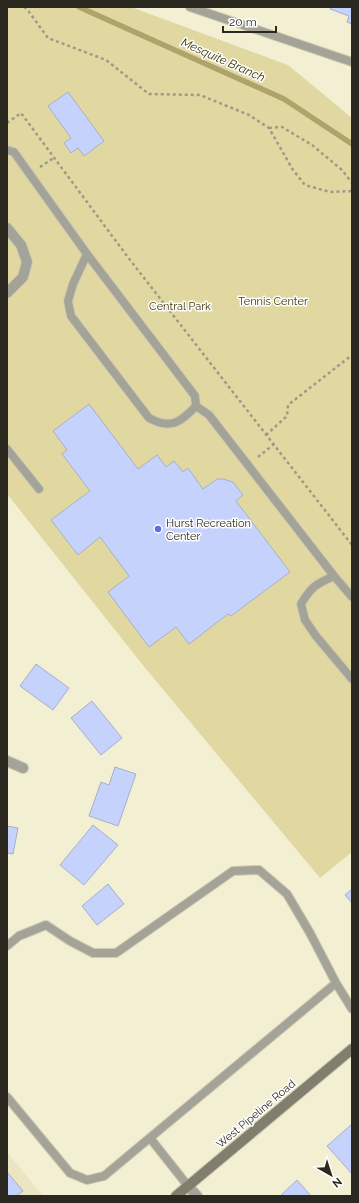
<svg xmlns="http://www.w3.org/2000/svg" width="359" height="1203" viewBox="0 0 359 1203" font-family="Raleway,sans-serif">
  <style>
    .built { fill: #ebe5c2 }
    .green { fill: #e1d8a1 }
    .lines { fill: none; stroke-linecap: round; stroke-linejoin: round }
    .stream { stroke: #ada36b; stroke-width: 5.5 }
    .building { fill: #c4d2fc; stroke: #a7b0c8 }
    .service-casing { stroke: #cfcbb3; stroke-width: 10 }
    .minor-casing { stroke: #cfcbb3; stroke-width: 12 }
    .secondary-casing { stroke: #cfcbb3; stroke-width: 12 }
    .path { stroke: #9d9a86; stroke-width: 2.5; stroke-dasharray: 3 3; stroke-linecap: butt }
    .service { stroke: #a4a397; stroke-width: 8 }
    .minor { stroke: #a4a397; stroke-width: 10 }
    .secondary { stroke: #817e6e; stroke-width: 10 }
    .poi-dot { fill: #5772e8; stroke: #fff; stroke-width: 1.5 }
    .labels { text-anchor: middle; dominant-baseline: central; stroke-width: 3; stroke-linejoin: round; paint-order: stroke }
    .park-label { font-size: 11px; fill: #3d3505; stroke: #fff }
    .poi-label { font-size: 11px; fill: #2b291f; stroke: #fff; text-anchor: start }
    .street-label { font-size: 11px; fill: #2b291f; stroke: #fff }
    .water-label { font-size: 12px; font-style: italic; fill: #3e3607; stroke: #fff }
  </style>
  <rect width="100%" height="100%" fill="#f3efd3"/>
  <!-- built -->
  <path class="built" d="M7 1152 43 1196H7Z"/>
  <!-- green -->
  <path class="green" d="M7 7H131L288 65 352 118V852L320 878 146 669 7 494Z"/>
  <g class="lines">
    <!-- stream -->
    <path class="stream" d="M79 7 284 99 352 144"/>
  </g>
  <!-- building -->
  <path class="building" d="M331 7H352V24L347 22 349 16 330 9Z
    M68 92 104 141 84 156 78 148 71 153 64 143 71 138 48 106Z
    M89 404 138 469 157 455 166 467 174 461 183 472 188 468 203 489 217 479H223L233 482 243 495 236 501 290 572 231 616 228 614 189 644 176 627 149 647 108 592 129 576 100 537 78 555 51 520 90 491 62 454 67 450 53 431Z
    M36 664 69 688 53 710 20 686Z
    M92 701 122 738 101 755 71 718Z
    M115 767 136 774 118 826 89 816 101 782 109 785Z
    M93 825 118 845 84 885 60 865Z
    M7 826 18 828 13 854 7 853Z
    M108 884 124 904 97 925 82 906Z
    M352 889V903L345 895Z
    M352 1124V1174L327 1146Z
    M7 1172 23 1191 16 1196H7Z
    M297 1180 311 1196H280Z"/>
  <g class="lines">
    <!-- service casing -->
    <g class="service-casing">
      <path id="service" d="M190 7 352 62
        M7 150 14 152 26 169 87 254 195 396 196 406C181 422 171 430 149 418L71 316 68 301 73 284 87 254
        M196 406 209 415 334 576
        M7 449 39 489
        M352 597 334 576C316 584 311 587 301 604L305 620 316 636 352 679
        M7 946 19 936 46 925 70 941 93 953H116L233 871 259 870 287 894 310 933 336 983 352 1009
        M7 1097 70 1173 87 1180 104 1176 336 983
        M150 1138 188 1186"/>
    </g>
    <!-- minor casing -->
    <g class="minor-casing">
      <path id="minor" d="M7 228 21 245 27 262 23 277 7 293
        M7 761 23 768
        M188 1186 197 1196"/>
    </g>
    <!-- secondary casing -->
    <g class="secondary-casing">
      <path id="secondary" d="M176 1196 352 1049"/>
    </g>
    <!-- path -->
    <path class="path" d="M24 7 27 9 48 38 106 60 149 94 200 95 249 115 269 128 293 170 305 185 330 192 352 191
      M7 123 21 113 127 256 352 545
      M269 128 282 127 312 145 342 170 352 183
      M40 167 55 157
      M266 435 287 416 288 405 352 355
      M258 457 273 445"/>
    <!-- service -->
    <use href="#service" class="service"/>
    <!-- minor -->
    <use href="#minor" class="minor"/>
    <!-- secondary -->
    <use href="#secondary" class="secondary"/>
  </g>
  <!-- markers -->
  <circle class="poi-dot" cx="158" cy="529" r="4"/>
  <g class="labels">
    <!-- park labels -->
    <g class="park-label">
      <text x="273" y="301">Tennis Center</text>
      <text x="180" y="306">Central Park</text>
    </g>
    <!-- poi labels -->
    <g class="poi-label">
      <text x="166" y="523">Hurst Recreation<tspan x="166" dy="13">Center</tspan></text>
    </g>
    <!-- street labels -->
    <g class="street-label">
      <text transform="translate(256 1114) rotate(-40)">West Pipeline Road</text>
    </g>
    <!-- water labels -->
    <g class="water-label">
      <text transform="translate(223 60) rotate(24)">Mesquite Branch</text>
    </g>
  </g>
  <!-- border -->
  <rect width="359" height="1203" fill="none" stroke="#2b291f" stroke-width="16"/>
  <!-- north arrow -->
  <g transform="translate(331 1175) rotate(141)" stroke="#ffffff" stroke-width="3" paint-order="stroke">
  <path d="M0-3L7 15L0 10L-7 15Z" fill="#2b291f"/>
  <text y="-6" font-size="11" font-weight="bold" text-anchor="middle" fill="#2b291f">N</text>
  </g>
  <!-- scale -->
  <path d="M223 26v6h53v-6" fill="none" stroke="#2b291f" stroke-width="2"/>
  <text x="229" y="26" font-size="12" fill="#2b291f" stroke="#ffffff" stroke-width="3" paint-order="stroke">20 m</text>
</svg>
